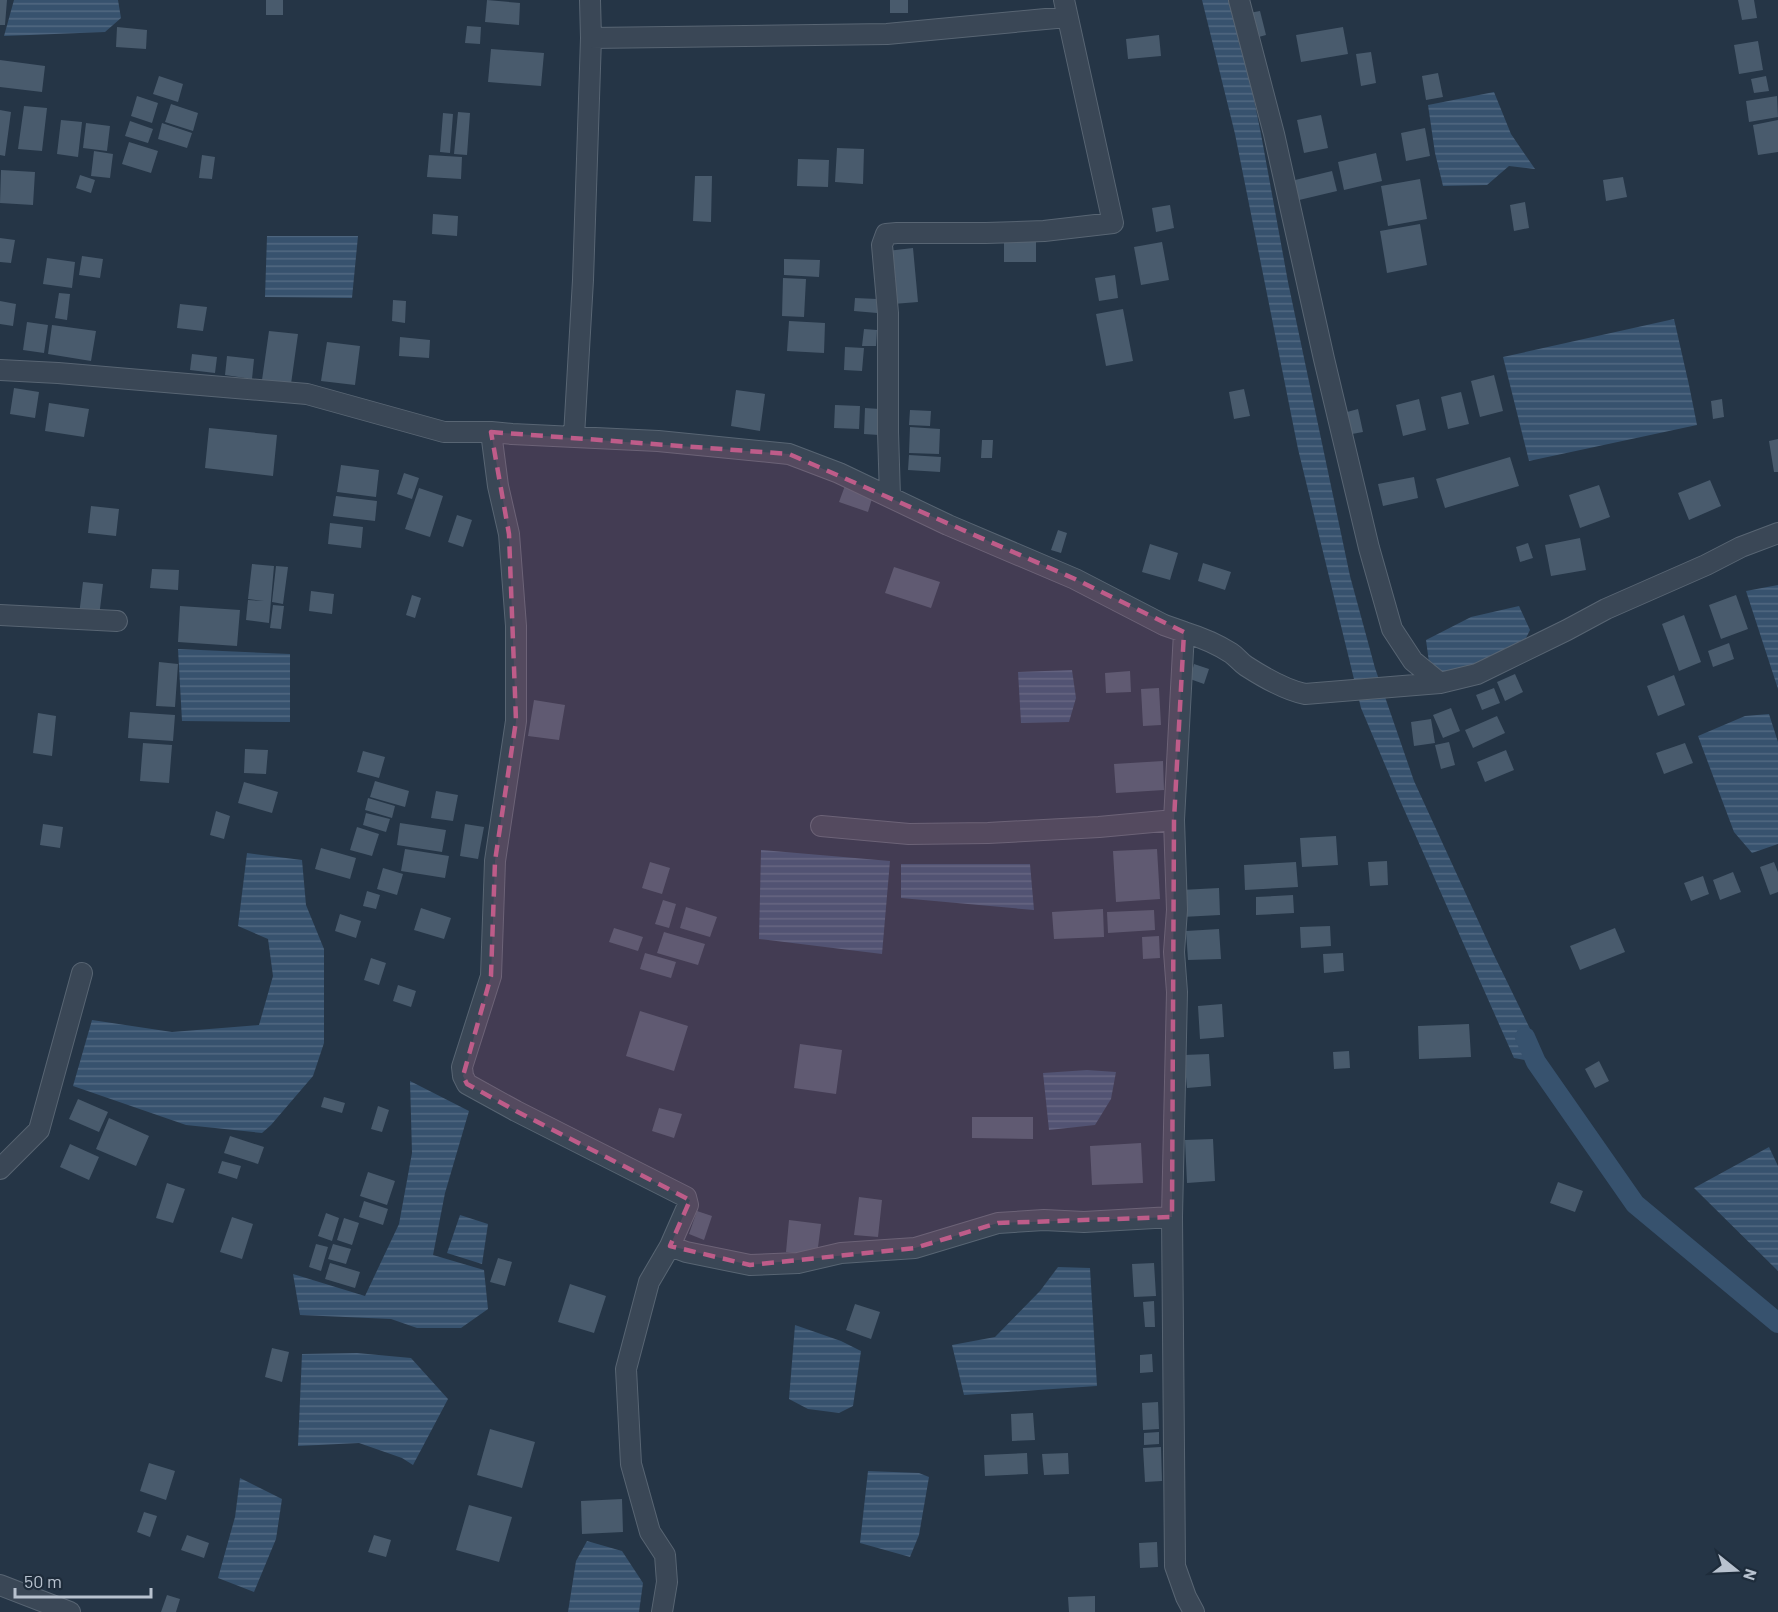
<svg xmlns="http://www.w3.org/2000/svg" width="1778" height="1612" viewBox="0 0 1778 1612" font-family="Barlow,sans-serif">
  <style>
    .water { fill: url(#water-rules) }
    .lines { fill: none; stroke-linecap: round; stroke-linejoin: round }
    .canal { stroke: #37526e; stroke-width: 20 }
    .building { fill: #495b6d }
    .minor-casing { stroke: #586573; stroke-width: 22 }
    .minor { stroke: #3a4756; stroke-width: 20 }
    .marked { fill: #be5c89; fill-opacity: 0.2; stroke: #be5c89; stroke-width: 4.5; stroke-dasharray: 12 8; stroke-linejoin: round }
  </style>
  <defs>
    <pattern id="water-rules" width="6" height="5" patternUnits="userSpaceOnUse" patternTransform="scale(1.5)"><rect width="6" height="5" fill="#37526e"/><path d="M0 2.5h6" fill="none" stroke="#526982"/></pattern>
  </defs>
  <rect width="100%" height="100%" fill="#253546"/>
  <!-- water -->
  <path class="water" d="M14 0H118L121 18 105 32 4 36Z
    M1202 0H1234L1261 134 1288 282 1350 576 1375 668 1414 781 1493 953 1536 1041V1062L1514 1058 1399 798 1361 708 1298 449 1235 134Z
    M1494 92 1511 134 1535 169 1509 166 1487 185 1443 186 1435 153 1428 105Z
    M267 236H358L352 298 265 297Z
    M1674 319 1689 385 1697 425 1529 461 1503 357Z
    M1778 585V689L1746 591Z
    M1519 606 1530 630 1525 640 1464 677 1430 670 1426 640 1471 617Z
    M178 649 290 654V722L182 721Z
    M1072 670 1076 698 1069 722 1021 723 1018 672Z
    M1769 714 1778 742V844L1752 853 1734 832 1698 736 1745 716Z
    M761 850 890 861 882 954 759 939Z
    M247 853 302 860 306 905 324 949V1043L313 1076 271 1125 262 1133 186 1125 73 1086 92 1020 172 1032 259 1025 273 976 268 939 238 926Z
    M901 864H1030L1034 910 901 898Z
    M1087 1070 1116 1072 1111 1099 1095 1125 1049 1130 1043 1073Z
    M410 1081 469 1111 445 1193 433 1255 484 1270 488 1309 461 1328H417L391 1319 300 1315 293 1274 365 1296 399 1224 412 1153Z
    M1769 1147 1778 1166V1271L1694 1188Z
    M460 1215 488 1224 482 1264 447 1253Z
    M1058 1267 1090 1268 1097 1386 964 1395 952 1345 995 1337 1040 1291Z
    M795 1325 841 1341 861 1351 853 1406 839 1413 808 1409 789 1399Z
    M357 1353 411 1358 448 1399 413 1465 402 1458 359 1443 298 1446 302 1354Z
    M868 1471 919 1473 929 1477 919 1535 910 1557 860 1543Z
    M240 1478 282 1499 276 1539 254 1592 218 1578 235 1517Z
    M587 1541 622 1551 643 1583 639 1612H568L576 1561Z"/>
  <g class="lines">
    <!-- canal -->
    <path class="canal" d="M1525 1037 1536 1062 1635 1204 1778 1323"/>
  </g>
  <!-- building -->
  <path class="building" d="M0 0H7L5 25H0Z
    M266 0H283V15H266Z
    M487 0 520 3 519 25 485 22Z
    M890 0H908V13H890Z
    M1738 0H1754L1757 18 1742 20Z
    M1260 11 1266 35 1255 38 1249 13Z
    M467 26 481 27 480 44 465 43Z
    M117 27 147 30 146 49 116 47Z
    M1343 27 1348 54 1301 62 1296 35Z
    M1159 35 1161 56 1128 59 1126 39Z
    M1758 41 1763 70 1739 74 1734 45Z
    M491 49 544 53 541 86 488 82Z
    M1371 52 1376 83 1361 86 1356 54Z
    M0 60 45 66 42 92 0 87Z
    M1438 73 1443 97 1426 100 1422 76Z
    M159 76 183 84 178 102 153 94Z
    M1766 76 1769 91 1754 93 1751 79Z
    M137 96 158 103 152 123 131 116Z
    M1777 96 1778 117 1749 122 1746 101Z
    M171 104 198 113 193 131 165 122Z
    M24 106 47 108 42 151 18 149Z
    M0 110 11 112 5 156 0 155Z
    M458 112 470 113 467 155 454 154Z
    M443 113 453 114 450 153 440 152Z
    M1321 115 1328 148 1304 153 1297 120Z
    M61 120 82 122 78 157 57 154Z
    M1778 120V152L1758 155 1753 125Z
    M130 121 153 129 148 143 125 136Z
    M86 123 110 126 107 151 83 148Z
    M162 123 192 133 187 148 158 139Z
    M1425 128 1430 156 1406 161 1401 133Z
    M129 142 158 151 151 173 122 164Z
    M837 148 864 149 863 184 835 182Z
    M94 151 113 154 110 178 91 176Z
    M1376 153 1382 181 1344 190 1338 162Z
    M202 155 215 157 212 179 199 178Z
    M429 155 462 157 461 179 427 177Z
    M798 159 829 160 828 187 797 186Z
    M1 170 35 172 33 205 0 203Z
    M1332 171 1337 191 1295 201 1291 181Z
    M80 175 95 180 91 193 76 188Z
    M695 176H712L711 222 693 221Z
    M1623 177 1627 197 1606 201 1603 180Z
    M1420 179 1427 219 1388 226 1381 186Z
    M1525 202 1529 228 1514 231 1510 205Z
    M1170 205 1174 228 1156 232 1152 208Z
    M433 214 458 216 457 236 432 234Z
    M1420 224 1427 265 1387 273 1380 231Z
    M1004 234 1036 235V262H1004Z
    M0 238 15 240 11 263 0 262Z
    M1162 242 1169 280 1141 285 1134 247Z
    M913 248 918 302 893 304 887 251Z
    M82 256 103 259 100 278 79 275Z
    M47 258 75 262 72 288 43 284Z
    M784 259 820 260 819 277 784 275Z
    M1115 275 1118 298 1099 301 1095 278Z
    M783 278 806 279 804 317 782 316Z
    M59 293 70 294 67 320 55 318Z
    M855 298 877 299V313L854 311Z
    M393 300 406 301 405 323 392 321Z
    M0 301 16 304 13 326 0 324Z
    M180 304 207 307 203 331 177 328Z
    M1123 309 1133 361 1106 366 1096 314Z
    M789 321 825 323 824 353 787 351Z
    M27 322 48 325 44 353 23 350Z
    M52 325 96 331 91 361 48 354Z
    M864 329 877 330 876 346H862Z
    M269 331 298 334 291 384 262 380Z
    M400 337 430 340 429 358 399 356Z
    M327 342 360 346 355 385 321 381Z
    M845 347 864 348 862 371 844 370Z
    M192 354 217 357 215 373 190 370Z
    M227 356 254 359 252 379 225 375Z
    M1494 375 1503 411 1480 417 1471 381Z
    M14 388 39 392 35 418 10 414Z
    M1244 389 1250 416 1234 419 1229 392Z
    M736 390 765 394 760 431 731 426Z
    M1461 392 1469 424 1448 429 1441 397Z
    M1419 399 1426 430 1403 436 1396 405Z
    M1722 399 1724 417 1713 419 1711 401Z
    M49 403 89 409 84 437 45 431Z
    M835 405 860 406 859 429 834 428Z
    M865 408 880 409 879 435 864 434Z
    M1358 409 1363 432 1352 434 1347 412Z
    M910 410 931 411 930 426 909 425Z
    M910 427 940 429 939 454 909 453Z
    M209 428 277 435 273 476 205 468Z
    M1778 439V472H1774L1769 441Z
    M982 440H993L992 458H981Z
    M909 455 941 457 940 472 908 470Z
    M1510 457 1519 486 1445 508 1436 479Z
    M341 465 379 470 376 497 337 492Z
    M404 473 419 478 412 499 397 494Z
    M1414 477 1418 498 1383 506 1378 484Z
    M1710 480 1721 506 1689 520 1678 493Z
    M846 483 874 492 868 512 839 502Z
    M1599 485 1610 517 1580 528 1569 495Z
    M419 488 443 496 430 537 405 529Z
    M336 496 377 501 375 521 333 516Z
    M91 506 119 509 116 536 88 533Z
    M457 515 472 520 463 547 448 542Z
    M330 523 363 527 361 548 328 544Z
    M1058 530 1067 533 1061 553 1051 550Z
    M1580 538 1586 570 1551 576 1545 545Z
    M1528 543 1533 558 1520 562 1516 547Z
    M1150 544 1178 553 1170 580 1142 572Z
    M1203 563 1231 572 1225 590 1198 581Z
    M252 564 274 566 269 623 246 620 248 600 264 601 248 599Z
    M276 566 288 567 283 604 272 602Z
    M894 567 940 582 931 608 885 593Z
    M152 569 179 570 178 590 150 588Z
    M83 582 103 584 99 617 79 615Z
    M311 591 334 594 332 614 309 611Z
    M412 595 421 598 415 618 406 615Z
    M1736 595 1748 629 1721 639 1709 605Z
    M273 605 284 606 281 629 270 628Z
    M180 606 240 610 237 646 178 642Z
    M1684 615 1701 662 1679 671 1662 624Z
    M1729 643 1734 659 1713 667 1708 651Z
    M159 662 178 664 175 707 156 706Z
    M1194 664 1209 669 1204 684 1190 679Z
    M1130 671 1131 692 1106 693 1105 673Z
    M1515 674 1523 692 1505 701 1497 682Z
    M1674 675 1685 705 1658 716 1647 686Z
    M1159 688 1161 725 1143 726 1141 689Z
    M1494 688 1500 703 1482 710 1476 695Z
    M534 700 565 705 559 740 528 736Z
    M1451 708 1460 731 1443 738 1433 715Z
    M130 712 175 715 173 741 128 738Z
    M38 713 56 716 52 756 33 753Z
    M1497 716 1505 733 1473 748 1465 730Z
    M1431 719 1435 743 1414 746 1411 722Z
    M1449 742 1455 765 1441 769 1435 745Z
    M143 743 172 745 169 783 140 781Z
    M1685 743 1693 763 1664 774 1656 753Z
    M245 749 268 750 266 774 244 773Z
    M1506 750 1514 770 1485 782 1477 762Z
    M363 751 385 757 379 778 357 772Z
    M1163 761 1164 790 1116 793 1114 764Z
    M375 781 409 791 405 807 370 797Z
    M244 782 278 792 272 813 238 803Z
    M436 791 458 795 453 821 431 818Z
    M368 798 395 806 392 818 365 810Z
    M216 811 230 816 224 839 210 835Z
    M366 813 390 819 386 832 363 825Z
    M400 823 446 830 442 852 397 845Z
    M43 824 63 827 60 848 40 845Z
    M465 824 484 827 478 859 460 856Z
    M357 827 379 834 372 856 350 850Z
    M1336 836 1338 865 1302 867 1300 838Z
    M321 848 356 858 350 879 315 869Z
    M405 849 449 856 445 878 401 871Z
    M1157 849 1160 899 1116 902 1113 851Z
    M1387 861 1388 885 1370 886 1368 862Z
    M650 862 670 868 662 894 642 888Z
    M1296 862 1298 887 1245 890 1244 865Z
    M1774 862 1778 872V892L1770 895 1760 867Z
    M383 868 403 874 397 895 377 889Z
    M1733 872 1741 892 1720 900 1713 880Z
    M1703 876 1709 894 1691 901 1684 883Z
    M1219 888 1220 915 1182 917 1181 890Z
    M367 891 380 895 376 909 363 906Z
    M1293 895 1294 913 1256 915V897Z
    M663 900 676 904 669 928 655 924Z
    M686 907 717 917 710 937 680 928Z
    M421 908 451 918 444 939 414 930Z
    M1103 909 1104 937 1054 939 1052 912Z
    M1154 910 1155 930 1108 933 1107 912Z
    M340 914 361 921 356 938 335 931Z
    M1330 926 1331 946 1301 948 1300 927Z
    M614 928 643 937 638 951 609 942Z
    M1615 928 1625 952 1580 970 1570 946Z
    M1219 929 1221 959 1188 960 1186 931Z
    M664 932 705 944 698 965 657 953Z
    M1159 936 1160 958 1143 959 1142 937Z
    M645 953 676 962 671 978 640 969Z
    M1343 953 1344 971 1324 973 1323 954Z
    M371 958 386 963 379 985 364 980Z
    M398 985 416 991 411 1007 393 1001Z
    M1222 1004 1224 1037 1200 1039 1198 1006Z
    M640 1011 688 1026 674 1071 626 1056Z
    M1469 1024 1471 1057 1419 1059 1418 1026Z
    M800 1044 842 1050 836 1094 794 1088Z
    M1349 1051 1350 1068 1334 1069 1333 1052Z
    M1209 1054 1211 1086 1187 1088 1184 1055Z
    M1599 1061 1609 1081 1595 1088 1585 1069Z
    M324 1097 345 1103 342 1113 321 1107Z
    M78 1099 108 1112 99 1132 69 1119Z
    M378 1106 389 1110 382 1132 371 1129Z
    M659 1108 682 1114 674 1138 652 1131Z
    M972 1117H1033V1139L972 1138Z
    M109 1118 149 1136 136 1166 96 1149Z
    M230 1136 264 1147 258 1164 224 1153Z
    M1213 1139 1215 1181 1187 1183 1185 1140Z
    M1141 1143 1143 1183 1092 1185 1090 1146Z
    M70 1144 99 1157 89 1180 60 1167Z
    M222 1161 241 1166 237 1179 218 1173Z
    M368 1172 395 1181 387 1205 360 1196Z
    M1558 1182 1583 1191 1575 1212 1550 1203Z
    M167 1183 185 1189 173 1223 156 1218Z
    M859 1197 882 1200 878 1237 854 1235Z
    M364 1201 388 1209 383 1225 359 1217Z
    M697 1211 712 1216 704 1240 689 1234Z
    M326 1213 339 1218 332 1241 318 1236Z
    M232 1217 253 1224 242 1259 220 1252Z
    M344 1218 359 1223 352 1245 337 1240Z
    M789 1220 821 1224 817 1255 786 1252Z
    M316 1244 328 1247 321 1271 309 1267Z
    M333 1244 351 1249 346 1264 328 1259Z
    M498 1258 512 1262 505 1286 490 1282Z
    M330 1263 360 1272 355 1288 325 1279Z
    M1154 1263 1156 1296 1134 1297 1132 1264Z
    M570 1284 606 1296 594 1333 558 1322Z
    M1154 1301 1155 1327H1145L1143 1302Z
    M855 1304 880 1312 871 1339 846 1330Z
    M272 1348 289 1352 282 1382 265 1377Z
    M1152 1354 1153 1372 1140 1373V1355Z
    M1158 1402 1159 1429 1143 1430 1142 1403Z
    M1033 1413 1035 1440 1012 1441 1011 1414Z
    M490 1429 535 1442 522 1488 477 1475Z
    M1159 1432V1444L1144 1445V1433Z
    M1161 1447 1162 1481 1145 1482 1143 1448Z
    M1027 1453 1028 1474 985 1476 984 1455Z
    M1068 1453 1069 1474 1044 1475 1042 1454Z
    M149 1463 175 1471 166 1500 140 1491Z
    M622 1499 623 1532 582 1534 581 1501Z
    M469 1505 512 1517 499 1562 456 1550Z
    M144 1512 157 1516 150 1537 137 1532Z
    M187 1535 209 1543 204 1558 181 1550Z
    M374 1535 391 1540 386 1557 368 1552Z
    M1157 1542 1158 1567 1140 1568 1139 1543Z
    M167 1595 180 1599 176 1612H161Z
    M1095 1596V1612H1069L1068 1597Z"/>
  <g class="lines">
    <!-- minor casing -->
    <g class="minor-casing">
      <path id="minor" d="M1239 0 1274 134 1324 359 1369 548 1392 629 1413 661 1440 683
        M591 38 887 34 1067 17
        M0 370 58 373 307 394 444 432H491L512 434 658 441 789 454 839 473 948 525 1075 579 1164 625 1184 632 1174 820 1177 910 1174 952 1177 992 1172 1217 1175 1566 1186 1597 1194 1612
        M491 432 498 486 509 534 516 626V721L495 861 491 976 462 1067 463 1076 467 1084 516 1111 686 1197 688 1205 670 1246 649 1282 626 1369 631 1464 650 1532 665 1555 667 1582 662 1612
        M574 436 583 280 591 38 590 0
        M890 497 888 432V313L882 245 886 234 897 233H986L1044 231 1113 223 1064 0
        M0 615 117 621
        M1184 632C1200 637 1217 644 1231 653 1237 657 1240 662 1246 666 1263 677 1285 690 1305 694L1440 683 1477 674 1567 630 1606 609 1706 565 1741 547 1778 533
        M821 826 909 834 988 833 1099 827 1174 820
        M0 1169 39 1130 82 973
        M670 1246 686 1252 750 1265 798 1263 841 1253 915 1248 998 1223 1044 1220 1084 1222 1172 1217
        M0 1585 70 1612"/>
    </g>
    <!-- minor -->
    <use href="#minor" class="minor"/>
  </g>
  <!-- marked area -->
  <path class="marked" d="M491 432 789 454 1075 579 1184 632 1174 820 1172 1217 998 1223 915 1248 750 1265 670 1246 690 1200 516 1111 467 1084 463 1076 491 976 495 861 516 721 509 534Z"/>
  <!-- north arrow -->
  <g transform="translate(1736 1570) rotate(108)" stroke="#1e2c3b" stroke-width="4.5" paint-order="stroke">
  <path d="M0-4.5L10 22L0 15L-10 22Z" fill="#b8c2cf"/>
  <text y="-9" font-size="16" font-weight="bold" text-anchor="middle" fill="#b8c2cf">N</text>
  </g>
  <!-- scale -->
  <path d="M15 1588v9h136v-9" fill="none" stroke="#b8c2cf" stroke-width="3"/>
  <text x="24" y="1588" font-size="18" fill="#b8c2cf" stroke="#1e2c3b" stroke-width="4.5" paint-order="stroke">50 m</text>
</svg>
